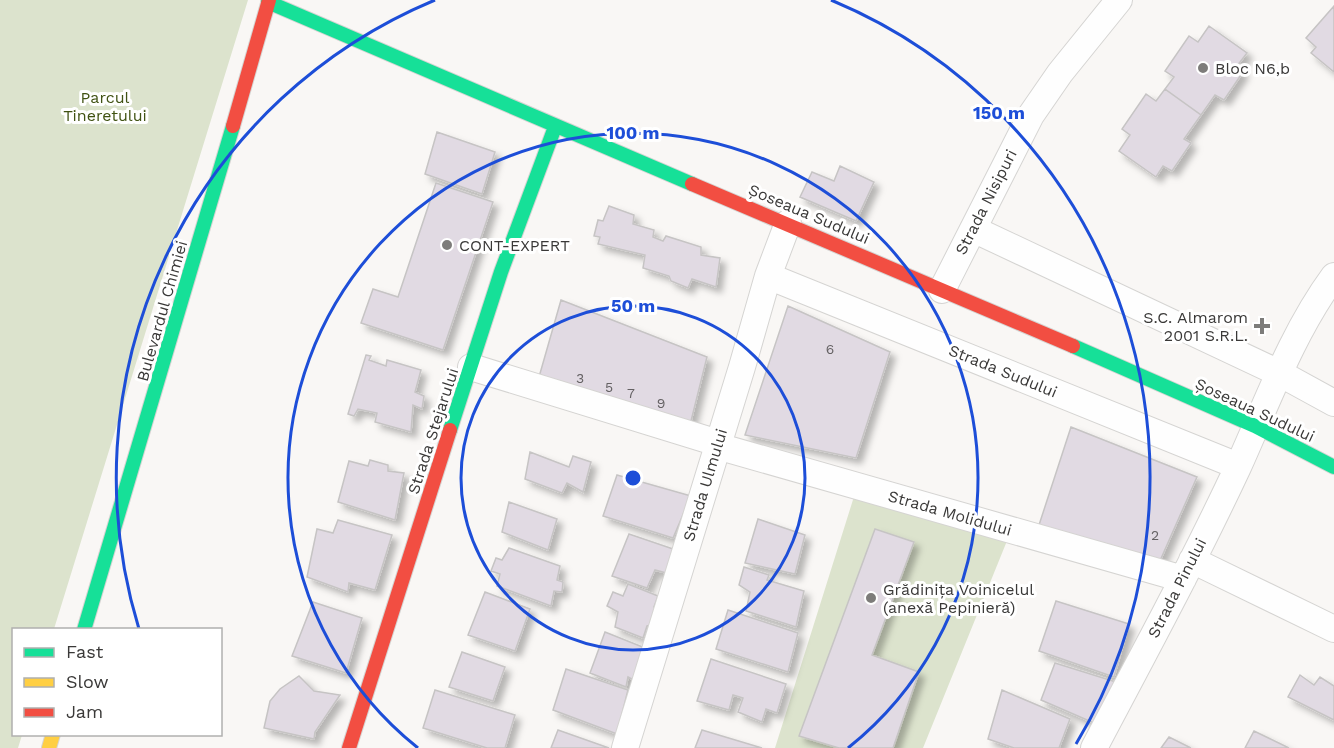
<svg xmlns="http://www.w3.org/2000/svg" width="1334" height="748" viewBox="0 0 1334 748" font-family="'Work Sans',sans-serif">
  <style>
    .green { fill: #dce3cd }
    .building { fill: #e1dae3; stroke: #c6c4c4; stroke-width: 1.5; filter: url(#shadow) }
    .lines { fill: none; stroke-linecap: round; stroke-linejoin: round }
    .street-casing { stroke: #d5d4d2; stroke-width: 28 }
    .fast-casing { stroke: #d5d4d2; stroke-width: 16 }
    .slow-casing { stroke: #d5d4d2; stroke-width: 16 }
    .jam-casing { stroke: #d5d4d2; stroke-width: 16 }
    .street { stroke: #fefefe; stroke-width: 26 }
    .fast { stroke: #16e098; stroke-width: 14 }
    .slow { stroke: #ffcf43; stroke-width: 14 }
    .jam { stroke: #f24e42; stroke-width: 14 }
    .ring { fill: none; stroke: #1d4ed8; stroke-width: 3 }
    .poi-dot { fill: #7d7c7a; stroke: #fff; stroke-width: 2 }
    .labels { text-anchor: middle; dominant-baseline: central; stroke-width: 6; stroke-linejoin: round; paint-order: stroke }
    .number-label { font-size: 14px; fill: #646163 }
    .poi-label { font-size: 16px; fill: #3a3938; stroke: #fff; text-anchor: start }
    .park-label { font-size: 16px; fill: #405213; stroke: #fff }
    .street-label { font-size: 16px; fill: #3a3938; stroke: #fff }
    .centre { fill: #1d4ed8; stroke: #fff; stroke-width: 3 }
    .ring-label { font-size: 18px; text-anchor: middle; font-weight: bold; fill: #1d4ed8; stroke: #fff; stroke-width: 6; stroke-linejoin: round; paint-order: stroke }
  </style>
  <defs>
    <filter id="shadow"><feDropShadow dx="5.5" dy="5.5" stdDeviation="3" flood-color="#0004"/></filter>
  </defs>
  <rect width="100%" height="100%" fill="#f9f7f5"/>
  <!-- green -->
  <path class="green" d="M0 0H248L54 629 14 630V734L22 735 18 748H0Z
    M857 487 1011 531 923 748H775Z"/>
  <!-- building -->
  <path class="building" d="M1334 6V72L1311 53 1316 47 1306 38Z
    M1209 26 1247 53 1237 66 1243 72 1224 100 1215 95 1201 115 1165 89 1174 77 1165 71 1189 36 1198 42Z
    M1165 89 1201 115 1184 139 1191 143 1172 171 1163 166 1156 177 1119 151 1130 135 1122 129 1146 94 1156 101Z
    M437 132 495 152 482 194 425 174Z
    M840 166 874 182 856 221 800 197 812 172 834 181Z
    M436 183 493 202 443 350 361 323 373 289 398 297Z
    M609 206 634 215 633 224 654 230 653 237 663 241 666 236 701 247V255L720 258 716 287 692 279 688 288 671 281 669 276 643 268 645 255 598 244 600 237 594 236 598 220 603 221Z
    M561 300 707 357 690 425 539 377Z
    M788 306 890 352 856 458 745 435Z
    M366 355 371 356 369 360 386 366 387 360 421 370 415 392 424 396 422 409 413 405 411 432 375 422 377 413 358 409 354 416 348 414Z
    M1071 427 1197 477 1159 563 1039 525Z
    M530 452 569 467 573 456 591 462 583 492 567 483 562 493 525 479Z
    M370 460 388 465V471L404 473 395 520 338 502 349 461 368 466Z
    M617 475 691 496 673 538 603 516Z
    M509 502 557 519 548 550 502 532Z
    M758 519 805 535 795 574 745 563Z
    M338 520 392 535 375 590 349 583 348 592 307 577 317 529 333 533Z
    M875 529 914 542 872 655 919 672 893 748H839L799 736Z
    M629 534 679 551 670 574 655 570 647 588 612 576Z
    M509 548 560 566 557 580 563 582 562 592 554 591 551 606 497 586 500 574 491 571 496 558 502 560Z
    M744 567 769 575 767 580 804 591 796 627 746 611 750 592 739 585Z
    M628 584 658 596 654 607 659 616 656 624 647 626 643 638 615 627 618 612 607 606 613 592 623 596Z
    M485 592 530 609 515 651 468 635Z
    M1056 601 1129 624 1114 677 1039 651Z
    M313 602 362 618 346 673 292 656Z
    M728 610 798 633 788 672 716 649Z
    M605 632 650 650 641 684 628 677 626 687 590 673Z
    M462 652 505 667 493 701 449 687Z
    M711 659 786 684 777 713 766 709 762 722 738 712 743 698 733 695 729 710 697 701Z
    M1055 663 1116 682 1101 726 1041 700Z
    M566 669 628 690 617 734 553 710Z
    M1300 675 1314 685 1320 677 1334 686V720L1288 697Z
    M299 676 314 691 340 695 315 732 314 739 264 728 270 701 280 689Z
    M435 690 515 715 505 748H487L423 728Z
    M1002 690 1070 719 1059 748H1014L988 739Z
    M558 730 609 748H551Z
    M702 730 762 748H695Z
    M1254 731 1289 748H1245Z
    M1169 737 1191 748H1161Z"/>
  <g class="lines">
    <!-- street casing -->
    <g class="street-casing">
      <path id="street" d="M973 229 1281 374 1334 403
        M768 276 1238 466
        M942 290 1031 115 1060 73 1119 0
        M471 367 718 443
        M717 446 1183 579
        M1192 560 1334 629
        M625 748 742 367 768 276 788 223
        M1094 748C1143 655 1193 563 1238 467 1267 403 1292 333 1334 276"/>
    </g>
    <!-- fast casing -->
    <g class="fast-casing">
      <path id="fast" d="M268 2 692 184
        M1073 346 1255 426 1334 467
        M450 430 501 272 555 127
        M84 630 233 126"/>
    </g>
    <!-- slow casing -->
    <g class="slow-casing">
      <path id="slow" d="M49 748 53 734"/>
    </g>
    <!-- jam casing -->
    <g class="jam-casing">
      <path id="jam" d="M233 126 269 0
        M692 184 1073 346
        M349 748 450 430"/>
    </g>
    <!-- street -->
    <use href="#street" class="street"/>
    <!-- fast -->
    <use href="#fast" class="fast"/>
    <!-- slow -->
    <use href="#slow" class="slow"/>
    <!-- jam -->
    <use href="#jam" class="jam"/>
  </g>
  <!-- distance rings -->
  <g class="ring">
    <circle cx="633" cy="478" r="172"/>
    <path d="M418 748A345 345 0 1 1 848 748"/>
    <path d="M139 629A517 517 0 0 1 435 0M831 0A517 517 0 0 1 1076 744"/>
  </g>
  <!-- markers -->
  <g class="poi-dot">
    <circle cx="1203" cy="68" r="6"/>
    <circle cx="447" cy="245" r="6"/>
    <path d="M1259 317h6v6h6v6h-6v6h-6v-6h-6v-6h6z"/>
    <circle cx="871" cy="598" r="6"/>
  </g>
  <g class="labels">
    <!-- number labels -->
    <g class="number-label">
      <text x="830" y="349">6</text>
      <text x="580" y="378">3</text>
      <text x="609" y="387">5</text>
      <text x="631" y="393">7</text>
      <text x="661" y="403">9</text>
      <text x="1155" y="535">2</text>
    </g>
    <!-- poi labels -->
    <g class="poi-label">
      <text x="1215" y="68">Bloc N6,b</text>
      <text x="459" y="245">CONT-EXPERT</text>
      <text x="1248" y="317" text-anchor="end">S.C. Almarom<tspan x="1248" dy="18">2001 S.R.L.</tspan></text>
      <text x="883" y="589">Grădinița Voinicelul<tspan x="883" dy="18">(anexă Pepinieră)</tspan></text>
    </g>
    <!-- park labels -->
    <g class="park-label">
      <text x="105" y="97">Parcul<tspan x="105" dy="18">Tineretului</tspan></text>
    </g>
    <!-- street labels -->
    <g class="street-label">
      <text transform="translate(986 202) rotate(-63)">Strada Nisipuri</text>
      <text transform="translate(809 214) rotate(23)">Șoseaua Sudului</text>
      <text transform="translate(162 311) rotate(-74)">Bulevardul Chimiei</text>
      <text transform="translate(1003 371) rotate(22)">Strada Sudului</text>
      <text transform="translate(1255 410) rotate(25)">Șoseaua Sudului</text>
      <text transform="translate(433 431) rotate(-72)">Strada Stejarului</text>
      <text transform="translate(705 485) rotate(-73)">Strada Ulmului</text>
      <text transform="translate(950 513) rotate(16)">Strada Molidului</text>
      <text transform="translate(1177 588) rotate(-63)">Strada Pinului</text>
    </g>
  </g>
  <circle cx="633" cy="478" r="9" class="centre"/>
  <g class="ring-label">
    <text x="999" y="119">150 m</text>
    <text x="633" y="139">100 m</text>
    <text x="633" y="312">50 m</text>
  </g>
  <!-- legend -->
  <rect x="12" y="628" width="210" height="108" fill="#ffffff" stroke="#b0b0af" stroke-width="1.5"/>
  <rect x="24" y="648" width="30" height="9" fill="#16e098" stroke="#b0b0af" stroke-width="1.5"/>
  <text x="66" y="658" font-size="18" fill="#3a3938">Fast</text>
  <rect x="24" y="678" width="30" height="9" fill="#ffcf43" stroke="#b0b0af" stroke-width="1.5"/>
  <text x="66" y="688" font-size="18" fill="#3a3938">Slow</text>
  <rect x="24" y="708" width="30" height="9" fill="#f24e42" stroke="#b0b0af" stroke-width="1.5"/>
  <text x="66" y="718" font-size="18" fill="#3a3938">Jam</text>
</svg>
